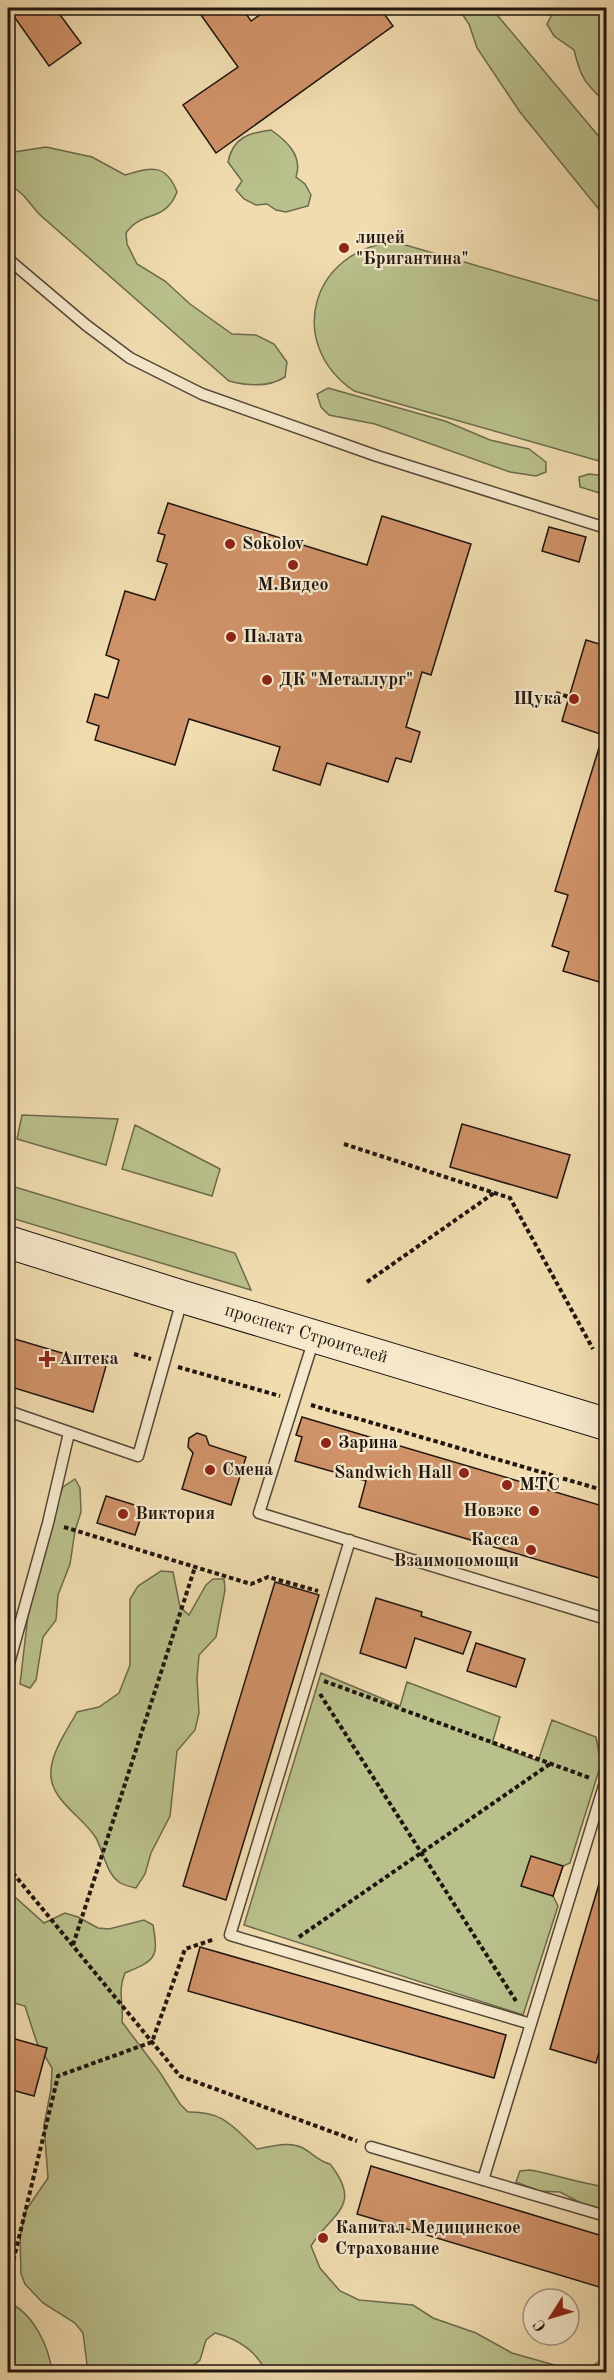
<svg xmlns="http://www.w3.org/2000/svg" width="614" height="2380" viewBox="0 0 614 2380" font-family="'Old Standard TT',serif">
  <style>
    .green { fill: #b9c08b; stroke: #6c6a4d; stroke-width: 1.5 }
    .building { fill: #d09269; stroke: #20150f; stroke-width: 1.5 }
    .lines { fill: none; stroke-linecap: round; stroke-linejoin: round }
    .lane-casing { stroke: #544737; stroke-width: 13 }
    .secondary-casing { stroke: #20150f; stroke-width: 34 }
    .path { stroke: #20150f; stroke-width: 4; stroke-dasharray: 4.5 3; stroke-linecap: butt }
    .lane { stroke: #f5e8cb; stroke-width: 10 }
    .secondary { stroke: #f5e8cb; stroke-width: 32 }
    .poi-dot { fill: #8f2418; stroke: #f5e8cb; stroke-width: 2 }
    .labels { text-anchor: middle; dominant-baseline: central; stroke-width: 4.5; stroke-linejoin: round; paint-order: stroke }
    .poi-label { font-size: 18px; font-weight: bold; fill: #20150f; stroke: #f5e8cb; text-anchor: start }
    .street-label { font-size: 18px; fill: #20150f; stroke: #f5e8cb }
  </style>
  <rect width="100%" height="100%" fill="#f0dcaf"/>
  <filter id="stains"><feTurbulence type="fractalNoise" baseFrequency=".00333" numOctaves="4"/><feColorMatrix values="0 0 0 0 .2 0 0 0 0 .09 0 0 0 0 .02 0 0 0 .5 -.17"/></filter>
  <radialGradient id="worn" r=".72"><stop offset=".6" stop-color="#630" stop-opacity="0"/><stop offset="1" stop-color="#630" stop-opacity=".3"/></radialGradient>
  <!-- green -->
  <path class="green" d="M458 8H494L498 16 606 145V218L520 112 477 48 469 24Z
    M562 8H606V103C585 83 581 79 574 50L554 36 547 24 553 13Z
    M271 130C287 141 303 156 296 177L305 184 311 195 308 206 286 212 276 210 267 204 256 205 244 199 236 190 242 181 228 162C233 137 249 133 271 130Z
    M46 147 92 157 125 175C151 167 166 163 177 192 165 223 141 210 126 233L127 244 137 264 165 281 190 304 232 334 256 335 274 344 287 362 285 377C268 388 248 386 229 381L39 214 24 196 8 182V153Z
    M395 242 606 303V463L354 391C284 343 312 249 395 242Z
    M328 388 445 421 490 440 529 449 546 462V472L536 476 510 472 375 424 329 415 321 407 317 394Z
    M589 474 606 476V495L580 487 579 477Z
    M22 1115 118 1119 106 1165 17 1139Z
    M135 1125 220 1169 212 1196 122 1169Z
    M8 1185 235 1253 251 1290 8 1217Z
    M75 1479 80 1488 81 1512 75 1531 70 1564 58 1595 56 1620 43 1637 36 1680 30 1688 20 1684 35 1555 63 1487Z
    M161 1571 173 1572 180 1607 189 1615 206 1585 213 1579H224L225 1590 216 1637 199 1655 197 1679 199 1713 195 1730 177 1751 170 1816 151 1853 145 1874 136 1888C131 1887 123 1885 119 1882 106 1873 103 1850 96 1838 83 1816 48 1800 51 1770 52 1751 68 1729 77 1712L99 1707 119 1693 130 1665V1599L138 1586Z
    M321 1673 400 1706 407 1682 500 1717 492 1744 538 1761 552 1720 596 1737 601 1764 570 1863 563 1866 553 1896 558 1906 523 2015 244 1925Z
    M8 1896 16 1898 44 1923 65 1913 78 1917 98 1928 109 1929 144 1920 153 1925C159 1959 155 1960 125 1973 117 1992 124 2003 122 2022L159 2071 180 2104 188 2112C224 2111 233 2127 257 2149 270 2147 288 2141 301 2147 312 2152 317 2161 330 2164 364 2207 331 2213 311 2246L320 2268 340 2291 359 2300 413 2305 433 2318 476 2333 512 2353 572 2370 586 2371 606 2356V2372H266C256 2350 238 2339 215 2333L206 2340 200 2360 185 2372H88L83 2333 75 2323 43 2303 25 2284 21 2274 20 2236 26 2210 48 2178 44 2125 51 2089 52 2068 37 2043 25 2006 14 2003 8 2005Z
    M530 2170C556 2175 581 2183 606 2187V2212L581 2203 560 2192 539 2191 516 2182 520 2171Z
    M8 2302C33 2313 49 2346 52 2372H8Z"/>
  <!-- building -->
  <path class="building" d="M8 8H55L81 43 49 66Z
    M196 8H242L251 21 270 8H380L393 26 216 153 183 105 238 67Z
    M168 503 367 565 382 516 471 544 431 675 422 672 406 727 420 732 411 762 396 758 388 782 327 763 320 785 273 770 280 747 189 719 175 765 95 740 99 726 87 722 95 694 108 698 119 660 106 655 125 591 155 600 167 564 157 561 165 535 158 533Z
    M549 527 586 537 579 562 542 551Z
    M586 640 606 646V736L562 721Z
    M602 738H606V885L601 904 606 906V984L563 971 569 952 552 946 568 895 555 891Z
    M462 1124 570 1155 557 1198 450 1167Z
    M8 1337 106 1366 93 1412 8 1386Z
    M302 1417 606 1507V1580L359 1507 366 1481 295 1461 302 1437 296 1435Z
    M197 1433 206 1436 209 1445 246 1457 231 1505 182 1489 193 1453 188 1447 189 1438Z
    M106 1496 144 1508 135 1535 97 1523Z
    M275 1582 319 1595 226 1900 183 1886Z
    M376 1598 422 1612 421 1616 471 1632 463 1654 415 1638 406 1668 360 1653Z
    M476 1643 525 1659 516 1687 467 1671Z
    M531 1856 563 1866 553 1896 521 1886Z
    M602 1874 606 1875V2027L596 2063 550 2049Z
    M200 1947 506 2035 494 2078 188 1991Z
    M8 2037 47 2048 34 2096 8 2089Z
    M371 2166 606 2237V2289L357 2214Z"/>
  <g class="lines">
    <!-- lane casing -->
    <g class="lane-casing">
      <path id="lane" d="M8 259 86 325 130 358 202 394 377 456 606 528
        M314 1339 259 1513 606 1619
        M8 1411 138 1456 182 1300
        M350 1540 230 1935 531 2024
        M8 1667 48 1523 69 1433
        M371 2147 606 2216
        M483 2180 606 1779"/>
    </g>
    <!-- secondary casing -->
    <g class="secondary-casing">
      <g id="secondary">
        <path id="s1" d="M8 1242 183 1297 606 1424"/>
      </g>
    </g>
    <!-- path -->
    <path class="path" d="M556 693 569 697
      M344 1144 510 1198 593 1349
      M367 1282 494 1193
      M134 1354 151 1359
      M178 1367 280 1396
      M311 1405 606 1491
      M64 1527 251 1584 268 1577 318 1591
      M324 1681 590 1778
      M320 1694 516 2001
      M8 1867 180 2076 357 2141
      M299 1937 550 1764
      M73 1945 195 1567
      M8 2265 13 2262 58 2076 152 2042 185 1949 215 1939"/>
    <!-- lane -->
    <use href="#lane" class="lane"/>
    <!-- secondary -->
    <use href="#secondary" class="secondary"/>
  </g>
  <!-- markers -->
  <g class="poi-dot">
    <circle cx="344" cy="248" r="6"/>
    <circle cx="230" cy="544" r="6"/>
    <circle cx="293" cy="565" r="6"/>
    <circle cx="231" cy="637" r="6"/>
    <circle cx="267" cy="680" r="6"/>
    <circle cx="574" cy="699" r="6"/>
    <path d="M44 1350h6v6h6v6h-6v6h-6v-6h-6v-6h6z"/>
    <circle cx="326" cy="1443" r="6"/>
    <circle cx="210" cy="1470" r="6"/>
    <circle cx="464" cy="1473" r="6"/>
    <circle cx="507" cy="1485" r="6"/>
    <circle cx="534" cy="1511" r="6"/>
    <circle cx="123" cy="1514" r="6"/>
    <circle cx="531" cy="1550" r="6"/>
    <circle cx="323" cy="2238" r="6"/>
  </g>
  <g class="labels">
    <!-- poi labels -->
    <g class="poi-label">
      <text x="356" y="238">лицей<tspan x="356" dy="21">"Бригантина"</tspan></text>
      <text x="242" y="544">Sokolov</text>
      <text x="293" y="585" text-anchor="middle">М.Видео</text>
      <text x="243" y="637">Палата</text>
      <text x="279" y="680">ДК "Металлург"</text>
      <text x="562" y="699" text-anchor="end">Щука</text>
      <text x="59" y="1359">Аптека</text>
      <text x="338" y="1443">Зарина</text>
      <text x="222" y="1470">Смена</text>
      <text x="452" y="1473" text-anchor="end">Sandwich Hall</text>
      <text x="519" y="1485">МТС</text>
      <text x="522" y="1511" text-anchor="end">Новэкс</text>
      <text x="135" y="1514">Виктория</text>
      <text x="519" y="1540" text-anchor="end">Касса<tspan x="519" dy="21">Взаимопомощи</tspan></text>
      <text x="335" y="2228">Капитал Медицинское<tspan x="335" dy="21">Страхование</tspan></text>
    </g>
    <!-- street labels -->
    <g class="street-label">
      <text stroke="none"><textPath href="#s1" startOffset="312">проспект Строителей</textPath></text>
    </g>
  </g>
  <!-- margin -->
  <rect width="614" height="2380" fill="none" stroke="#f0dcaf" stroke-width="30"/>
  <rect x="9" y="9" width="596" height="2362" fill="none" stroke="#20150f" stroke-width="3"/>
  <rect x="15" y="15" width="584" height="2350" fill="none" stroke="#20150f" stroke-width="1.5"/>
  <!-- north arrow -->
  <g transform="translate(551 2317) rotate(233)"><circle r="28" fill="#f5e8cb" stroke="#a09480" stroke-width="1.5"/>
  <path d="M0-4.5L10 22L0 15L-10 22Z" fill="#8f2418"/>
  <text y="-9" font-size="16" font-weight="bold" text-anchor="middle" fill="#20150f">С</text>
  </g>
  <rect width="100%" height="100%" filter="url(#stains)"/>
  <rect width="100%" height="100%" fill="url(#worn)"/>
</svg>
